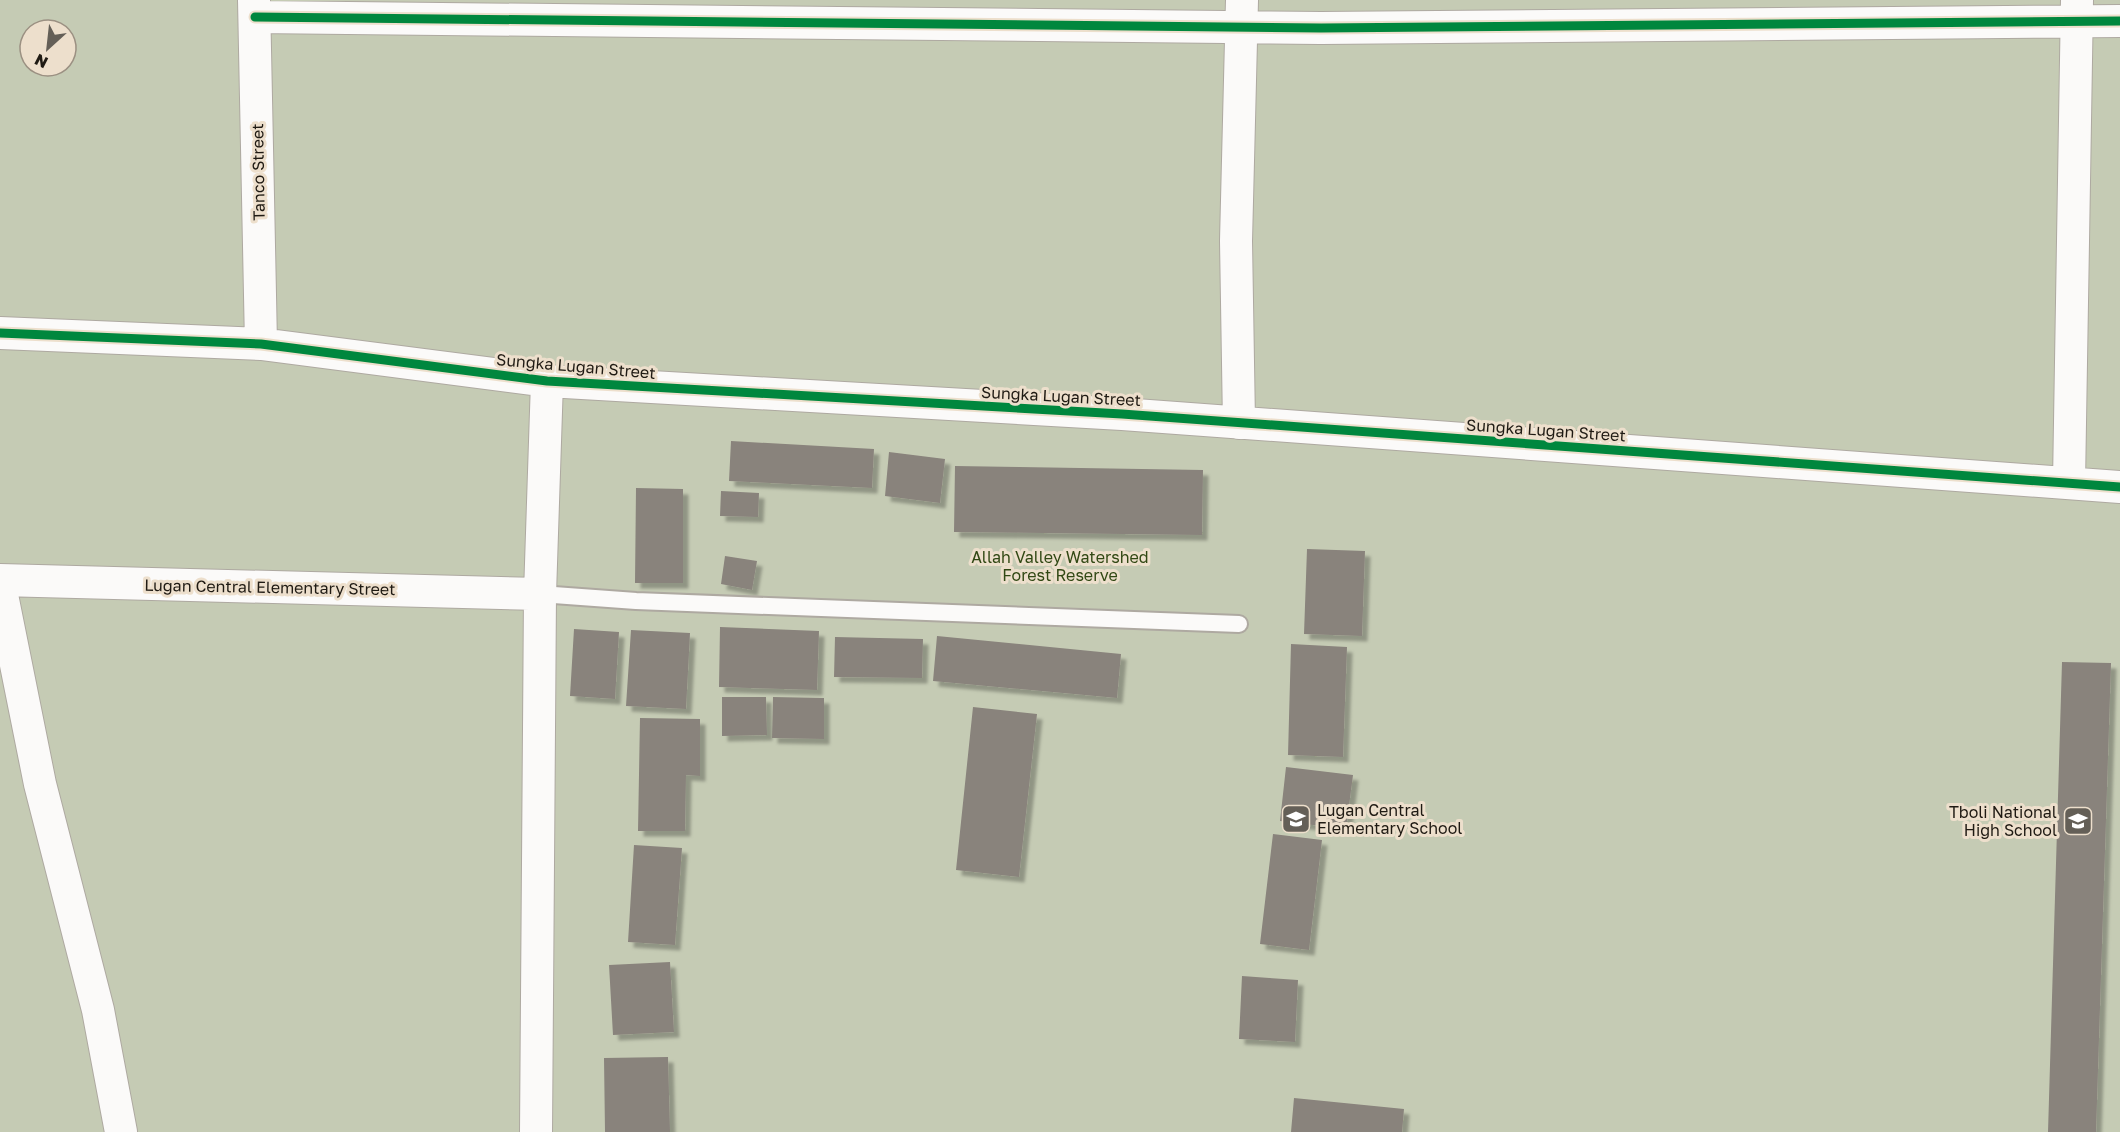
<svg xmlns="http://www.w3.org/2000/svg" width="2120" height="1132" viewBox="0 0 2120 1132" font-family="'Golos Text',sans-serif">
  <style>
    .green { fill: #c5cbb4; fill-rule: evenodd }
    .building { fill: #89837c; filter: url(#shadow) }
    .lines { fill: none; stroke-linecap: round; stroke-linejoin: round }
    .lane-casing { stroke: #aea9a1; stroke-width: 20 }
    .street-casing { stroke: #aea9a1; stroke-width: 34 }
    .lane { stroke: #fbfaf9; stroke-width: 16 }
    .street { stroke: #fbfaf9; stroke-width: 32 }
    .cycleway-casing { stroke: #eddfcc; stroke-width: 13 }
    .cycleway { stroke: #00873e; stroke-width: 9 }
    .labels { text-anchor: middle; dominant-baseline: central; stroke-width: 6; stroke-linejoin: round; paint-order: stroke }
    .street-label { font-size: 16px; fill: #1f1a13; stroke: #eddfcc }
    .park-label { font-size: 16px; fill: #314814; stroke: #eddfcc }
    .poi-label { font-size: 16px; fill: #1f1a13; stroke: #eddfcc; text-anchor: start }
  </style>
  <defs>
    <filter id="shadow"><feDropShadow dx="5.5" dy="5.5" stdDeviation="1.5" flood-color="#0004"/></filter>
  </defs>
  <rect width="100%" height="100%" fill="#e5ded4"/>
  <!-- green -->
  <path class="green" d="M0 0H2120V1132H0ZM30 30H66V66H30Z"/>
  <!-- building -->
  <path class="building" d="M731 441 874 449 872 488 729 481Z
    M889 452 945 459 940 503 885 496Z
    M955 466 1203 470 1202 535 954 532Z
    M636 488 683 489V583H635Z
    M721 491 759 493 758 517 720 516Z
    M1307 549 1365 551 1362 636 1304 634Z
    M725 556 757 561 752 590 721 584Z
    M720 627 819 631 817 690 719 687Z
    M574 629 619 632 615 699 570 696Z
    M631 630 690 633 686 709 626 706Z
    M937 636 1121 654 1117 698 933 681Z
    M835 637 923 639 922 678 834 677Z
    M1291 644 1347 647 1343 757 1288 755Z
    M2062 662 2111 663 2096 1132H2048Z
    M722 697H766L767 735 722 736Z
    M773 697 824 698V739L772 738Z
    M973 707 1037 714 1019 877 956 870Z
    M640 718 700 719V776L686 775 685 831H638Z
    M1286 767 1353 775 1346 829 1280 821Z
    M1273 834 1322 840 1309 950 1260 944Z
    M634 845 682 848 675 945 628 942Z
    M670 962 674 1032 613 1035 609 965Z
    M1242 976 1298 980 1295 1042 1239 1039Z
    M668 1057 670 1132H605L604 1058Z
    M1294 1098 1404 1109 1402 1132H1291Z"/>
  <g class="lines">
    <!-- lane casing -->
    <g class="lane-casing">
      <path id="lane" d="M540 594 636 601 1239 624"/>
    </g>
    <!-- street casing -->
    <g class="street-casing">
      <path id="street" d="M254 0 261 344
        M255 17 1321 28 2120 21
        M0 333 261 344 547 381 1122 414 2120 487
        M1239 423 1236 241 1242 0
        M2069 483 2077 0
        M0 580 540 594
        M0 585 40 784 98 1010 121 1132
        M536 1132 540 594 547 381"/>
    </g>
    <!-- lane -->
    <use href="#lane" class="lane"/>
    <!-- street -->
    <use href="#street" class="street"/>
    <!-- cycleway casing -->
    <g class="cycleway-casing">
      <path id="cycleway" d="M255 17 1321 28 2120 21
        M0 333 261 344 547 381 1122 414 2120 487"/>
    </g>
    <!-- cycleway -->
    <use href="#cycleway" class="cycleway"/>
  </g>
  <!-- icons -->
  <defs>
    <g id="school-square" transform="scale(1.5)"><rect x="-9" y="-9" width="18" height="18" rx="4" fill="#645f57" stroke="#eddfcc"/><path d="M0-5L7-2L0 1L-7-2ZM-4 1L0 2.5L4 1V4Q0 6-4 4Z" fill="#fff"/></g>
  </defs>
  <g fill-rule="evenodd">
    <use href="#school-square" x="1296" y="819"/>
    <use href="#school-square" x="2078" y="821"/>
  </g>
  <g class="labels">
    <!-- street labels -->
    <g class="street-label">
      <text transform="translate(258 172) rotate(-91)">Tanco Street</text>
      <text transform="translate(576 366) rotate(5)">Sungka Lugan Street</text>
      <text transform="translate(1061 396) rotate(3)">Sungka Lugan Street</text>
      <text transform="translate(1546 430) rotate(4)">Sungka Lugan Street</text>
      <text transform="translate(270 587) rotate(1)">Lugan Central Elementary Street</text>
    </g>
    <!-- park labels -->
    <g class="park-label">
      <text x="1060" y="557">Allah Valley Watershed<tspan x="1060" dy="18">Forest Reserve</tspan></text>
    </g>
    <!-- poi labels -->
    <g class="poi-label">
      <text x="1317" y="810">Lugan Central<tspan x="1317" dy="18">Elementary School</tspan></text>
      <text x="2057" y="812" text-anchor="end">Tboli National<tspan x="2057" dy="18">High School</tspan></text>
    </g>
  </g>
  <!-- north arrow -->
  <g transform="translate(48 48) rotate(207)"><circle r="28" fill="#eddfcc" stroke="#9b9082" stroke-width="1.5"/>
  <path d="M0-4.5L10 22L0 15L-10 22Z" fill="#645f57"/>
  <text y="-9" font-size="16" font-weight="bold" text-anchor="middle" fill="#1f1a13">N</text>
  </g>
</svg>
